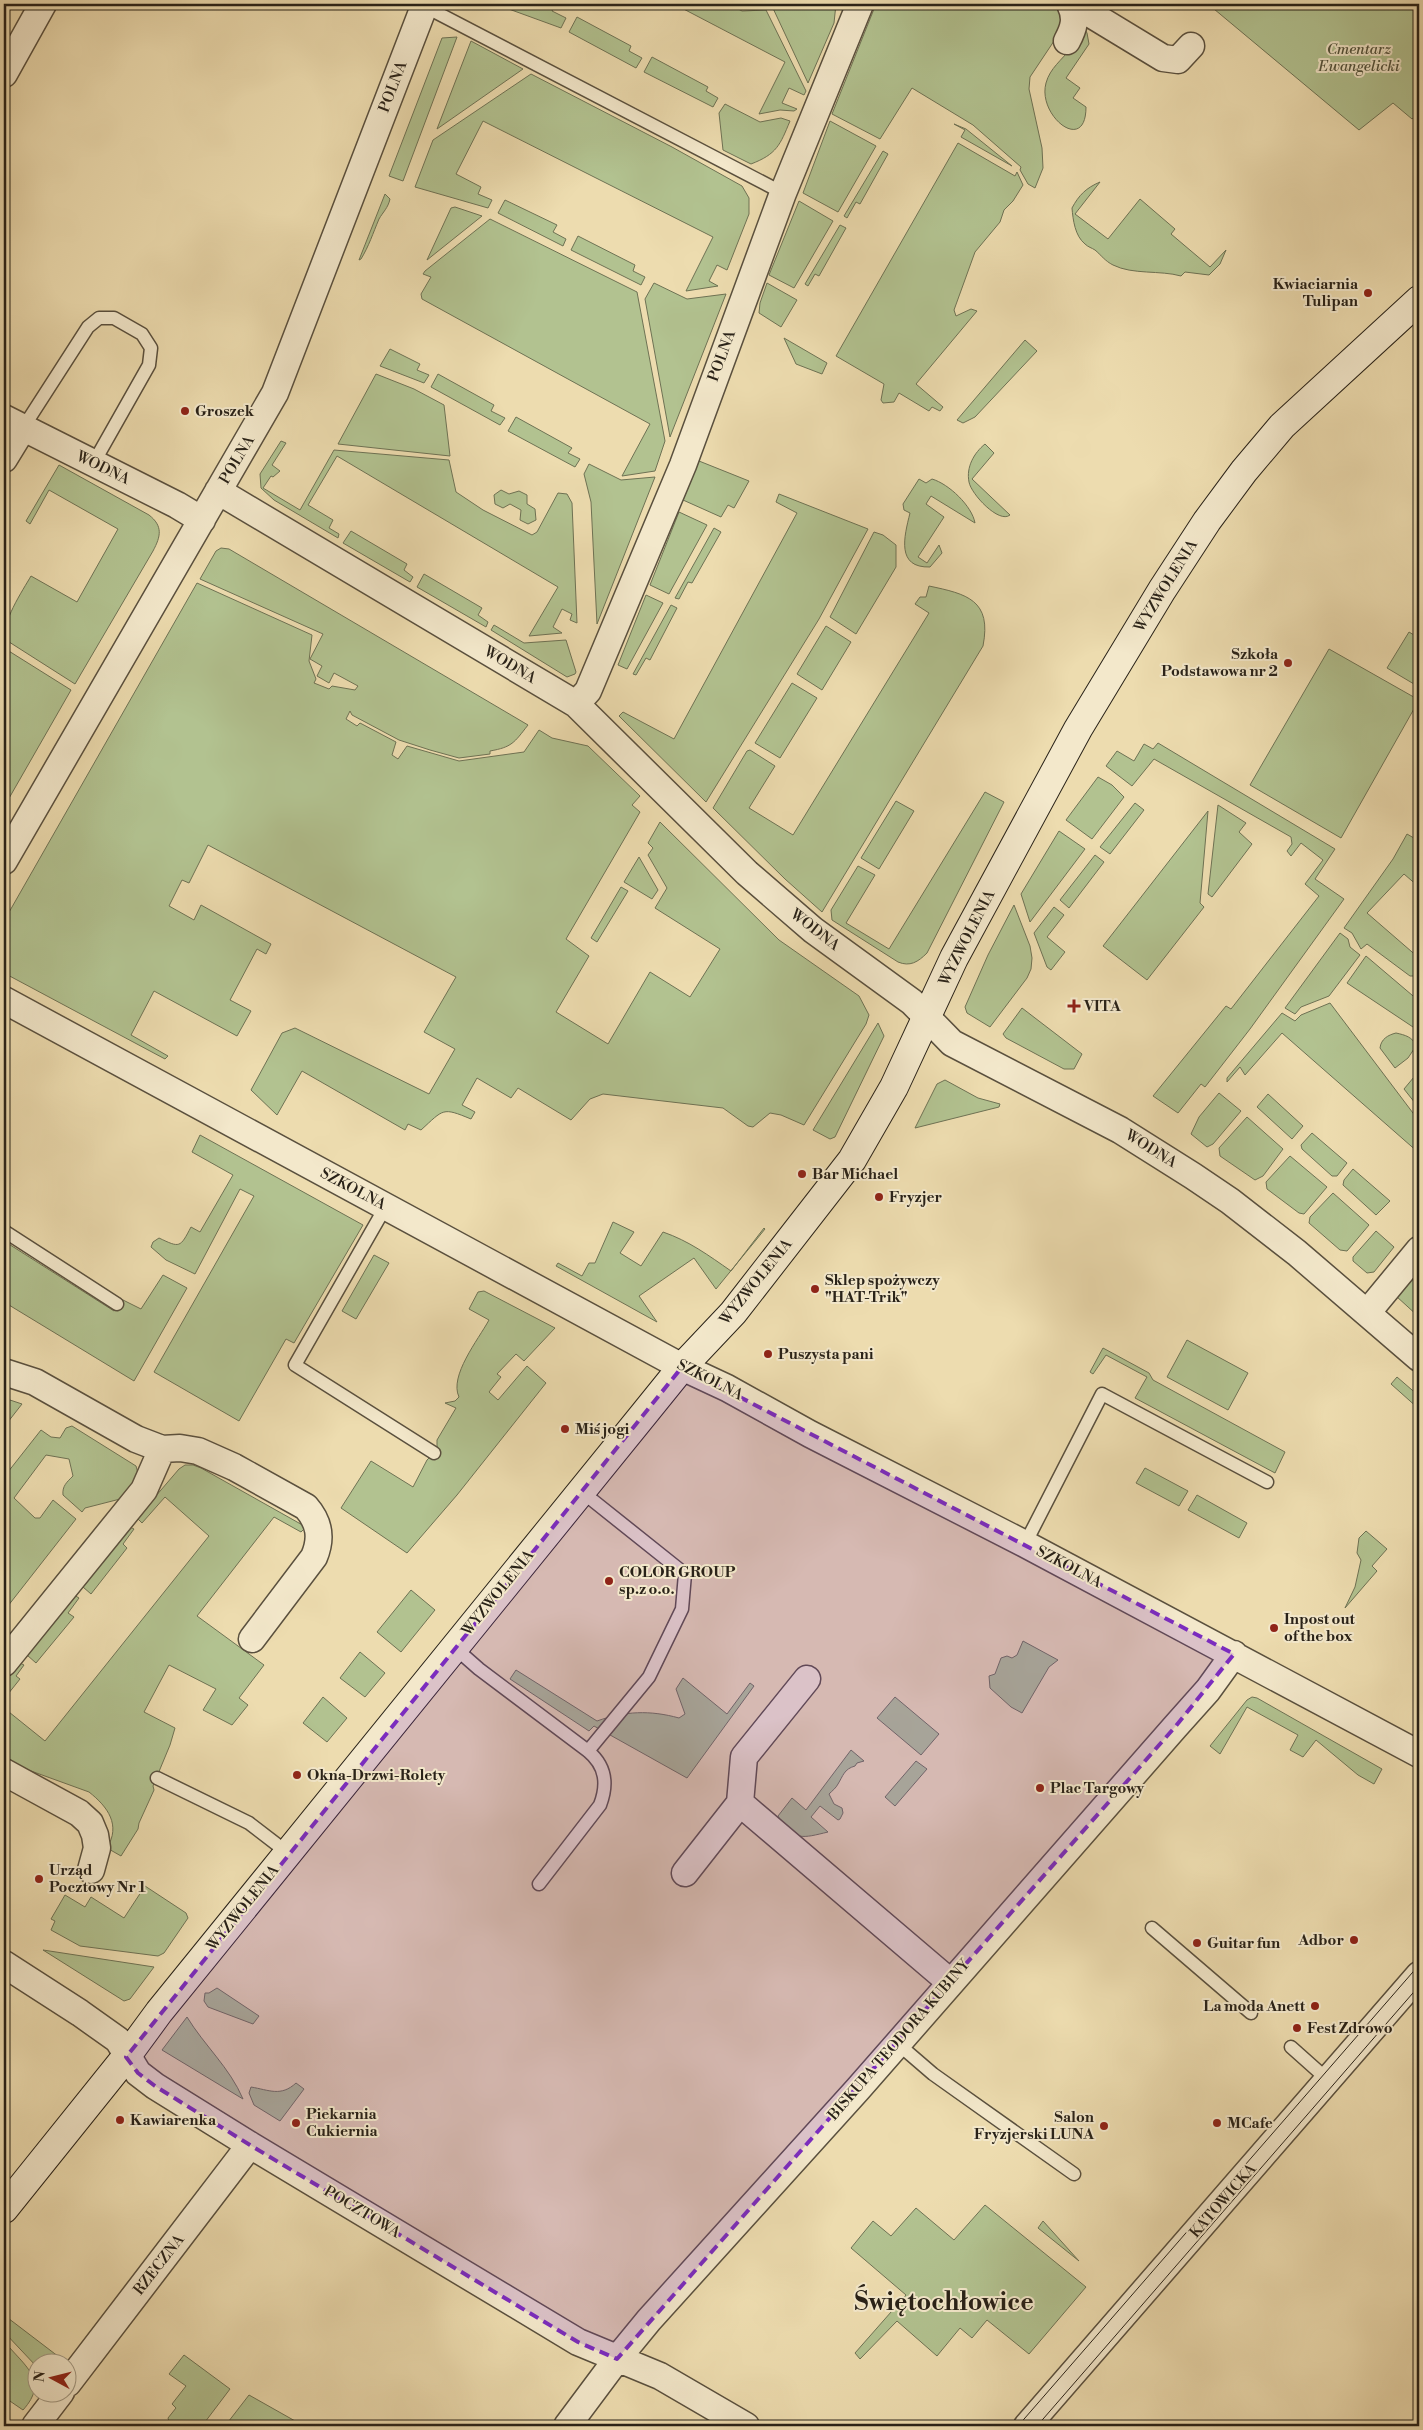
<svg xmlns="http://www.w3.org/2000/svg" width="1423" height="2430" viewBox="0 0 1423 2430" font-family="'Libre Bodoni',serif">
  <style>
    .green { fill: #b2c290; stroke: #6e7254 }
    .lines { fill: none; stroke-linecap: round; stroke-linejoin: round }
    .lane-casing { stroke: #5a503e; stroke-width: 15 }
    .street-casing { stroke: #5a503e; stroke-width: 29 }
    .secondary-casing { stroke: #292218; stroke-width: 30 }
    .lane { stroke: #f3e8cb; stroke-width: 12 }
    .street { stroke: #f3e8cb; stroke-width: 26 }
    .secondary { stroke: #f3e8cb; stroke-width: 28 }
    .tram { stroke: #292218; stroke-width: 1 }
    .marked { fill: #7b2cbf; fill-opacity: 0.2; stroke: #7b2cbf; stroke-width: 4; stroke-dasharray: 10 6; stroke-linejoin: round }
    .poi-dot { fill: #8f2418; stroke: #f3e8cb; stroke-width: 2 }
    .labels { text-anchor: middle; dominant-baseline: central; stroke-width: 4; stroke-linejoin: round; paint-order: stroke }
    .park-label { font-size: 15px; font-style: italic; fill: #52523c; stroke: #f3e8cb }
    .street-label { font-size: 15px; fill: #292218; stroke: #f3e8cb }
    .poi-label { font-size: 15px; font-weight: bold; fill: #292218; stroke: #f3e8cb; text-anchor: start }
    .town-label { font-size: 25px; font-weight: bold; fill: #292218; stroke: #f3e8cb }
  </style>
  <rect width="100%" height="100%" fill="#eddcaf"/>
  <filter id="stains"><feTurbulence type="fractalNoise" baseFrequency=".004" numOctaves="4"/><feColorMatrix values="0 0 0 0 .2 0 0 0 0 .09 0 0 0 0 .02 0 0 0 .5 -.17"/></filter>
  <radialGradient id="worn" r=".72"><stop offset=".6" stop-color="#630" stop-opacity="0"/><stop offset="1" stop-color="#630" stop-opacity=".3"/></radialGradient>
  <!-- green -->
  <path class="green" d="M495 4H551L554 6 552 11 566 18 561 28Z
    M674 4H729L742 11 766 10 806 91 804 95 789 88 782 103 797 109 794 111 780 110 759 114 785 62Z
    M771 4H836L834 23 808 83Z
    M876 4H1060L1065 8 1060 32 1030 77 1029 89 1042 148 1043 168 1035 188 1028 184 1020 170 1021 167 973 125 912 88 880 139 832 114Z
    M1208 4H1419V113L1412 119 1393 103 1359 130Z
    M577 17 631 46 629 51 642 58 636 68 569 32Z
    M1082 24 1087 33 1089 44 1066 78 1080 88 1073 98 1086 107C1086 155 1037 116 1046 83 1050 68 1062 60 1070 49 1075 42 1079 32 1082 24Z
    M457 37 403 181 389 176 442 38Z
    M471 41 523 69 437 129Z
    M652 57 708 87 706 91 718 98 713 107 644 72Z
    M531 74 672 147 742 186 749 198V214L727 270 717 265 709 281 718 286 686 291 713 237 483 121 456 174 481 187 478 194 492 200 488 208 415 187 433 140Z
    M725 104 760 122 781 118 790 121C780 145 777 154 751 164L723 150 719 113Z
    M830 121 876 146 838 212 803 193Z
    M954 124 966 129 1012 166 961 137 965 130Z
    M958 143 1015 176 1017 172 1023 185 1013 201 1004 210 1000 222 975 252 954 310 956 316 971 309 977 311 916 384 943 407 940 411 932 407 929 411 899 393 894 402 883 403 881 400 884 384 836 356Z
    M883 151 888 154 860 204 856 202 847 218 844 216Z
    M1100 182 1075 214 1108 239 1140 199 1175 229 1171 234 1210 267 1226 250 1220 264 1209 275 1185 272 1181 276C1160 270 1133 275 1113 265 1105 261 1101 255 1095 250 1092 248 1088 247 1085 244 1075 236 1073 220 1072 208 1079 195 1086 188 1100 182Z
    M385 194 390 199C388 208 383 212 379 219 373 233 369 246 361 259L359 260Z
    M505 200 557 225 553 232 566 239 563 246 498 213Z
    M799 201 833 221 794 288 769 275Z
    M455 207 482 216 427 260 451 208Z
    M490 219 637 292 665 441 655 471 622 476 650 424 422 299 421 294 431 277 423 274 425 271Z
    M840 225 846 228 819 276 815 274 808 286 805 284Z
    M578 236 635 265 633 271 645 277 641 285 571 250Z
    M654 283 687 299 726 294 670 437 645 299Z
    M767 283 797 300 781 327 759 313 760 303Z
    M784 338 827 363 822 374 796 364Z
    M1025 340 1037 351 975 417 963 423 957 420Z
    M390 349 420 364 417 370 429 375 424 383 380 366Z
    M376 374 414 389 444 405 450 456 338 444Z
    M438 374 494 405 491 411 505 418 500 425 431 387Z
    M516 417 572 448 568 453 580 459 575 467 508 431Z
    M281 441 286 443 272 465 280 471 273 477 271 476 263 488 300 510 334 450 449 460 456 492 483 510 532 535 537 532 558 493 567 494 572 503 577 623 570 620 572 614 562 609 553 627 562 633 529 636 558 587 337 456 308 505 333 520 329 528 339 534 338 538 274 500 261 488 260 474Z
    M985 444 994 453 972 479 1010 515C999 524 971 494 969 482 966 467 974 453 985 444Z
    M699 461 749 481 734 508 728 505 721 517 683 500Z
    M589 464 621 480 655 477 597 624 591 502 584 474Z
    M59 465 149 515C163 526 161 536 153 551L75 684 6 640C0 624 23 590 31 576L77 602 118 529 49 490 30 524 26 521Z
    M919 479 926 483 932 479C949 484 972 506 975 523L931 496 926 504 944 517 918 557 927 563 939 545 942 553 930 567C896 568 904 537 910 513L904 510 903 504Z
    M501 490 509 494 519 491 527 495V504L535 509 536 520 528 524 520 520 521 510 510 504 503 508 495 504 494 495Z
    M779 494 868 529 819 619 706 802 619 716 623 712 674 739 797 513 776 502Z
    M679 512 707 525 669 594 650 585Z
    M714 528 721 532 692 583 688 582 679 599 675 598Z
    M351 531 407 564 404 570 413 577 410 582 343 543Z
    M874 532 883 535 896 545V567L856 634 830 617Z
    M221 548 229 549 528 725C514 743 512 747 490 751V754L459 758 430 750 399 740 352 715 350 711 346 719 357 726 360 723 396 742 392 755 398 759 407 746 459 761 524 752 539 730 552 738 588 746 640 796 632 805 640 812 566 939 589 956 556 1012 608 1044 650 972 690 997 720 949 655 908 667 888 648 855 653 848 648 843 660 822 779 940 859 996 869 1015 866 1024 804 1125 781 1115 770 1113 753 1127 748 1126 723 1108 603 1094 590 1099 571 1120 518 1088 511 1098 477 1078 462 1105 475 1112 471 1119C442 1107 444 1109 421 1130L408 1124 405 1130 302 1071 277 1115 251 1090 282 1033 295 1028 429 1094 455 1049 424 1032 456 977 208 845 189 883 182 880 169 906 194 920 201 905 271 944 266 954 257 949 230 1000 251 1011 237 1036 154 991 131 1035 168 1056 165 1059 4 973V921L197 583 312 635 309 661 316 679 314 683 329 689 332 686 355 690 358 686 334 673 329 683 317 676 322 666 310 659 323 634 200 579 216 551Z
    M424 574 482 608 478 615 488 622 486 627 417 587Z
    M929 586C967 594 992 600 983 646L822 912 785 879 713 808 747 751 750 750 775 766 749 808 793 835 929 613 915 604 920 597H926Z
    M646 595 663 603 627 669 618 665Z
    M671 605 677 608 650 660 646 658 636 675 633 674Z
    M494 625 524 643 566 640 576 672 575 674 567 677 491 630Z
    M826 626 851 642 822 690 797 674Z
    M1409 632 1419 638V687L1387 668Z
    M4 648 71 690 4 807Z
    M1329 649 1419 700 1341 838 1250 785Z
    M792 683 817 698 780 758 755 743Z
    M1158 743 1335 849 1315 879 1344 899 1250 1029 1205 1087 1201 1084 1178 1113 1153 1096 1226 1006 1231 1009 1319 896 1305 884 1323 860 1301 843 1291 856 1287 851 1292 844 1291 837 1154 759 1132 786 1106 766 1117 751 1134 761 1144 744 1153 749Z
    M1098 777 1112 785 1124 797 1092 839 1066 820Z
    M985 792 1004 802 927 953C918 962 910 967 898 962L832 920 831 910 858 866 875 875 846 923 889 949Z
    M896 801 914 811 879 869 861 858Z
    M1135 803 1144 810 1110 854 1100 847Z
    M1218 805 1246 823 1239 832 1252 844 1212 897 1208 894Z
    M1208 811 1200 903 1204 907 1147 980 1103 946Z
    M1059 831 1085 849 1030 922 1021 894Z
    M1407 834 1419 841V887L1404 874 1367 913 1419 958V969L1413 976H1410L1367 944 1361 949 1352 933 1344 928 1393 859Z
    M1095 855 1104 862 1069 908 1060 900Z
    M639 857 658 890 652 899 624 882Z
    M621 887 628 891 597 942 591 938Z
    M1014 905 1030 946 1032 958 1031 969 1027 978 990 1027 967 1013 965 1007 988 955Z
    M1054 907 1064 915 1047 937 1065 952 1051 970 1047 967 1034 933Z
    M1340 933 1348 939 1350 947 1360 955 1329 996 1301 1007 1295 1014 1285 1008Z
    M1366 956 1419 1001V1031L1347 983Z
    M1330 1003 1419 1121V1153L1282 1033 1245 1075 1240 1067 1227 1082V1078L1282 1013 1295 1021 1301 1015Z
    M1022 1008 1082 1054 1074 1069H1064L1006 1038 1003 1034Z
    M878 1023 884 1036 835 1137 830 1139 813 1130Z
    M1396 1033C1405 1035 1413 1037 1416 1046L1408 1058 1395 1068 1380 1048C1381 1039 1388 1035 1396 1033Z
    M1419 1071V1108L1404 1089Z
    M945 1080 978 1098 1000 1104 999 1107 915 1128 937 1084Z
    M1219 1093 1241 1111 1213 1144 1207 1147 1191 1134 1199 1117Z
    M1268 1094 1303 1126 1292 1139 1257 1107Z
    M1247 1117 1283 1149 1263 1176 1255 1180 1220 1156 1219 1148Z
    M1312 1133 1347 1163 1337 1176H1332L1302 1149 1301 1145Z
    M200 1135 363 1225 294 1343 286 1339 239 1421 154 1372 254 1196 240 1189 195 1274 166 1260 151 1247 153 1242 159 1238C180 1248 180 1248 191 1227L200 1232 233 1175 192 1152Z
    M1290 1156 1327 1187 1304 1214 1299 1213 1267 1189 1266 1182Z
    M1353 1169 1390 1201 1376 1215 1343 1185 1344 1180Z
    M1333 1193 1369 1225 1347 1251 1340 1250 1309 1223 1310 1217Z
    M613 1222 634 1232 620 1253 641 1266 663 1232C689 1241 708 1255 731 1271L764 1228 765 1229 716 1289 694 1258 639 1296 657 1322 556 1266 558 1263 582 1276 589 1263H595Z
    M1376 1231 1394 1247 1374 1272 1367 1273 1353 1261V1257Z
    M4 1241 114 1311 121 1299 141 1309 163 1275 187 1288 134 1381 4 1302Z
    M374 1255 389 1263 356 1319 342 1311Z
    M1419 1266V1317L1396 1296Z
    M484 1291 555 1328 524 1361 516 1354 497 1374 501 1377 489 1392 498 1400 527 1366 546 1383 457 1495 407 1553 341 1508 371 1461 413 1487 427 1460 437 1450V1440L456 1408 445 1403 455 1401 459 1397C449 1376 478 1340 489 1320L469 1309 478 1292Z
    M1187 1340 1248 1373 1228 1410 1167 1377Z
    M1103 1348 1149 1373 1153 1380 1285 1452 1275 1473 1135 1398 1147 1377 1106 1355 1093 1374 1090 1372Z
    M1397 1377 1419 1396V1409L1391 1384Z
    M4 1398 22 1404 4 1427Z
    M72 1426 136 1466 139 1477 124 1498 85 1508 82 1512 63 1495C62 1486 67 1482 73 1476L69 1459 46 1455 14 1498 35 1518H40L53 1500 76 1519 4 1611V1477L41 1430 51 1437 60 1438 66 1428Z
    M185 1465H193L201 1468 306 1527 301 1532 274 1517 197 1616 264 1665 239 1698 248 1705 232 1725 203 1710 216 1689 169 1665 144 1712 175 1728 170 1745 153 1786 154 1790 139 1823 138 1829 121 1856 107 1848C121 1825 108 1807 89 1792L9 1763 4 1759V1708L45 1741 209 1536 165 1497 142 1523 137 1518 179 1469Z
    M1145 1468 1188 1491 1179 1506 1136 1483Z
    M1197 1495 1247 1523 1239 1538 1188 1510Z
    M130 1527 134 1529 123 1544 127 1548 91 1594 83 1587Z
    M1366 1531 1387 1549 1372 1566 1377 1571 1345 1608 1355 1587 1361 1560 1357 1553 1359 1538Z
    M411 1590 435 1610 401 1652 377 1632Z
    M74 1595 79 1598 68 1613 74 1617 36 1663 27 1655Z
    M1023 1641 1058 1660 1049 1667 1022 1713 1011 1707 990 1688 989 1676 995 1674 1001 1658 1007 1656 1012 1658 1017 1655Z
    M360 1652 385 1673 365 1697 340 1678Z
    M20 1663 24 1665 16 1676 20 1679 4 1699V1682Z
    M516 1670 597 1721C625 1711 650 1710 679 1718L685 1714 676 1689 683 1678 727 1714 750 1683 754 1686 687 1778 594 1726 589 1731 510 1679Z
    M323 1697 347 1718 327 1742 303 1723Z
    M895 1697 939 1734 921 1755 877 1718Z
    M1252 1697 1257 1698 1382 1769 1374 1784 1358 1775 1316 1740 1303 1757 1290 1750 1298 1735 1247 1707 1220 1754 1210 1746 1247 1700Z
    M851 1750 864 1761 857 1763 855 1766C844 1769 843 1776 838 1784 836 1788 832 1791 829 1794L834 1804 842 1808 843 1813 840 1819 838 1820 820 1806 811 1817 828 1832C803 1838 793 1842 778 1816L792 1798 806 1810Z
    M916 1761 927 1769 895 1806 885 1797Z
    M145 1886 186 1913 188 1918 164 1953 158 1956 80 1946 51 1930 55 1921 51 1919 65 1895 85 1907 91 1897 124 1918Z
    M43 1950 154 1967 130 1999 124 2001Z
    M217 1988 259 2016 253 2024 208 2007 204 2001 205 1993H209Z
    M187 2017C204 2045 230 2068 243 2099L162 2050Z
    M296 2083 304 2089 280 2121 254 2105 249 2093 251 2087C269 2090 281 2097 296 2083Z
    M985 2205 1086 2287 1029 2354 987 2320 972 2338 960 2328 937 2356 897 2321 860 2359 855 2353 906 2295 851 2248 873 2221 891 2236 916 2208 954 2240Z
    M1043 2221 1079 2261 1038 2228Z
    M4 2315 63 2360 61 2362H38L37 2367 4 2332Z
    M4 2341C24 2366 50 2380 23 2410L4 2397Z
    M184 2355 230 2389 202 2426H170L168 2418 176 2408 172 2404 186 2386 169 2374Z
    M249 2395 304 2426H225Z"/>
  <g class="lines">
    <!-- lane casing -->
    <g class="lane-casing">
      <path id="lane" d="M424 6 783 193
        M23 428 88 327 99 318H114L142 334 151 348 149 365 93 464
        M386 1206 295 1365 434 1453
        M4 1231 117 1304
        M581 1491 685 1574 682 1609 649 1677 588 1751
        M1025 1544 1102 1394 1267 1482
        M454 1647 479 1669 588 1751C606 1766 608 1784 600 1805L539 1884
        M157 1778 249 1823 288 1853
        M1152 1928 1251 2013
        M897 2043 933 2074 1074 2174
        M1291 2047 1328 2080"/>
    </g>
    <!-- street casing -->
    <g class="street-casing">
      <path id="street" d="M1074 4 1163 58 1178 60 1191 46
        M1067 41C1074 28 1077 18 1070 4
        M4 74 43 4
        M4 418 177 505 202 520
        M4 459 23 428
        M218 491 576 704 747 873 813 930 912 1002 952 1043 1120 1130 1193 1176 1230 1201 1297 1253 1419 1358
        M576 704 588 691 683 465 783 193 860 4
        M4 861 275 393 425 4
        M4 1000 682 1367 727 1388 810 1434 1025 1544 1419 1754
        M1367 1313 1419 1250
        M4 1372 35 1382 136 1439 162 1449 180 1448 198 1451 234 1467 306 1507C320 1523 322 1538 314 1557L252 1639
        M4 1663 144 1490 162 1449
        M4 1772 79 1813 90 1823 95 1835 97 1848 91 1870
        M740 1803 950 1982
        M685 1873 740 1803 744 1757 807 1679
        M4 1964 80 2013 118 2040 138 2073 155 2086 250 2145 578 2342 660 2376 746 2426
        M68 2383 250 2145
        M35 2426 61 2392
        M567 2426 617 2359 649 2320 858 2089 1175 1727 1208 1690 1234 1654
        M1027 2426 1419 1975"/>
    </g>
    <!-- secondary casing -->
    <g class="secondary-casing">
      <path id="secondary" d="M4 2209 126 2057 159 2012 644 1414 682 1367 733 1313 852 1160 894 1087 954 958 1078 729 1162 590 1207 521 1244 471 1282 426 1419 300"/>
    </g>
    <!-- lane -->
    <use href="#lane" class="lane"/>
    <!-- street -->
    <use href="#street" class="street"/>
    <!-- secondary -->
    <use href="#secondary" class="secondary"/>
    <!-- tram -->
    <path class="tram" d="M1018 2426 1419 1965
      M1037 2426 1419 1986"/>
  </g>
  <!-- marked area -->
  <path class="marked" d="M682 1367 1234 1654 1175 1727 617 2359 578 2342 250 2145 155 2086 138 2073 126 2057Z"/>
  <!-- markers -->
  <g class="poi-dot">
    <circle cx="1368" cy="293" r="5"/>
    <circle cx="185" cy="411" r="5"/>
    <circle cx="1288" cy="663" r="5"/>
    <path d="M1071.5 998.5h5v5h5v5h-5v5h-5v-5h-5v-5h5z"/>
    <circle cx="802" cy="1174" r="5"/>
    <circle cx="879" cy="1197" r="5"/>
    <circle cx="815" cy="1289" r="5"/>
    <circle cx="768" cy="1354" r="5"/>
    <circle cx="565" cy="1429" r="5"/>
    <circle cx="609" cy="1581" r="5"/>
    <circle cx="1274" cy="1628" r="5"/>
    <circle cx="297" cy="1775" r="5"/>
    <circle cx="1040" cy="1788" r="5"/>
    <circle cx="39" cy="1879" r="5"/>
    <circle cx="1354" cy="1940" r="5"/>
    <circle cx="1197" cy="1943" r="5"/>
    <circle cx="1315" cy="2006" r="5"/>
    <circle cx="1297" cy="2028" r="5"/>
    <circle cx="120" cy="2120" r="5"/>
    <circle cx="296" cy="2123" r="5"/>
    <circle cx="1217" cy="2123" r="5"/>
    <circle cx="1104" cy="2126" r="5"/>
  </g>
  <g class="labels">
    <!-- park labels -->
    <g class="park-label">
      <text x="1359" y="49">Cmentarz<tspan x="1359" dy="17">Ewangelicki</tspan></text>
    </g>
    <!-- street labels -->
    <g class="street-label">
      <text transform="translate(393 87) rotate(-69)">POLNA</text>
      <text transform="translate(722 356) rotate(-70)">POLNA</text>
      <text transform="translate(237 460) rotate(-59)">POLNA</text>
      <text transform="translate(103 468) rotate(26)">WODNA</text>
      <text transform="translate(1166 586) rotate(-58)">WYZWOLENIA</text>
      <text transform="translate(510 665) rotate(31)">WODNA</text>
      <text transform="translate(815 930) rotate(38)">WODNA</text>
      <text transform="translate(967 938) rotate(-63)">WYZWOLENIA</text>
      <text transform="translate(1151 1149) rotate(32)">WODNA</text>
      <text transform="translate(353 1189) rotate(28)">SZKOLNA</text>
      <text transform="translate(756 1282) rotate(-51)">WYZWOLENIA</text>
      <text transform="translate(710 1380) rotate(27)">SZKOLNA</text>
      <text transform="translate(1069 1567) rotate(28)">SZKOLNA</text>
      <text transform="translate(498 1593) rotate(-51)">WYZWOLENIA</text>
      <text transform="translate(243 1908) rotate(-51)">WYZWOLENIA</text>
      <text transform="translate(899 2040) rotate(-49)">BISKUPA TEODORA KUBINY</text>
      <text transform="translate(1223 2201) rotate(-49)">KATOWICKA</text>
      <text transform="translate(362 2212) rotate(31)">POCZTOWA</text>
      <text transform="translate(159 2265) rotate(-52)">RZECZNA</text>
    </g>
    <!-- poi labels -->
    <g class="poi-label">
      <text x="1358" y="284" text-anchor="end">Kwiaciarnia<tspan x="1358" dy="17">Tulipan</tspan></text>
      <text x="195" y="411">Groszek</text>
      <text x="1278" y="654" text-anchor="end">Szkoła<tspan x="1278" dy="17">Podstawowa nr 2</tspan></text>
      <text x="1084" y="1006">VITA</text>
      <text x="812" y="1174">Bar Michael</text>
      <text x="889" y="1197">Fryzjer</text>
      <text x="825" y="1280">Sklep spożywczy<tspan x="825" dy="17">"HAT-Trik"</tspan></text>
      <text x="778" y="1354">Puszysta pani</text>
      <text x="575" y="1429">Miś jogi</text>
      <text x="619" y="1572">COLOR GROUP<tspan x="619" dy="17">sp.z o.o.</tspan></text>
      <text x="1284" y="1619">Inpost out<tspan x="1284" dy="17">of the box</tspan></text>
      <text x="307" y="1775">Okna-Drzwi-Rolety</text>
      <text x="1050" y="1788">Plac Targowy</text>
      <text x="49" y="1870">Urząd<tspan x="49" dy="17">Pocztowy Nr 1</tspan></text>
      <text x="1344" y="1940" text-anchor="end">Adbor</text>
      <text x="1207" y="1943">Guitar fun</text>
      <text x="1305" y="2006" text-anchor="end">La moda Anett</text>
      <text x="1307" y="2028">Fest Zdrowo</text>
      <text x="306" y="2114">Piekarnia<tspan x="306" dy="17">Cukiernia</tspan></text>
      <text x="1094" y="2117" text-anchor="end">Salon<tspan x="1094" dy="17">Fryzjerski LUNA</tspan></text>
      <text x="130" y="2120">Kawiarenka</text>
      <text x="1227" y="2123">MCafe</text>
    </g>
    <!-- town labels -->
    <g class="town-label">
      <text x="944" y="2302">Świętochłowice</text>
    </g>
  </g>
  <!-- margin -->
  <rect width="1423" height="2430" fill="none" stroke="#eddcaf" stroke-width="20"/>
  <rect x="5" y="5" width="1413" height="2420" fill="none" stroke="#292218" stroke-width="2.5"/>
  <rect x="10" y="10" width="1403" height="2410" fill="none" stroke="#292218"/>
  <!-- north arrow -->
  <g transform="translate(52 2378) rotate(277)"><circle r="24" fill="#f3e8cb" stroke="#a29983"/>
  <path d="M0-4L9 19L0 12L-9 19Z" fill="#8f2418"/>
  <text y="-8" font-size="14" font-weight="bold" text-anchor="middle" fill="#292218">N</text>
  </g>
  <rect width="100%" height="100%" filter="url(#stains)"/>
  <rect width="100%" height="100%" fill="url(#worn)"/>
</svg>
